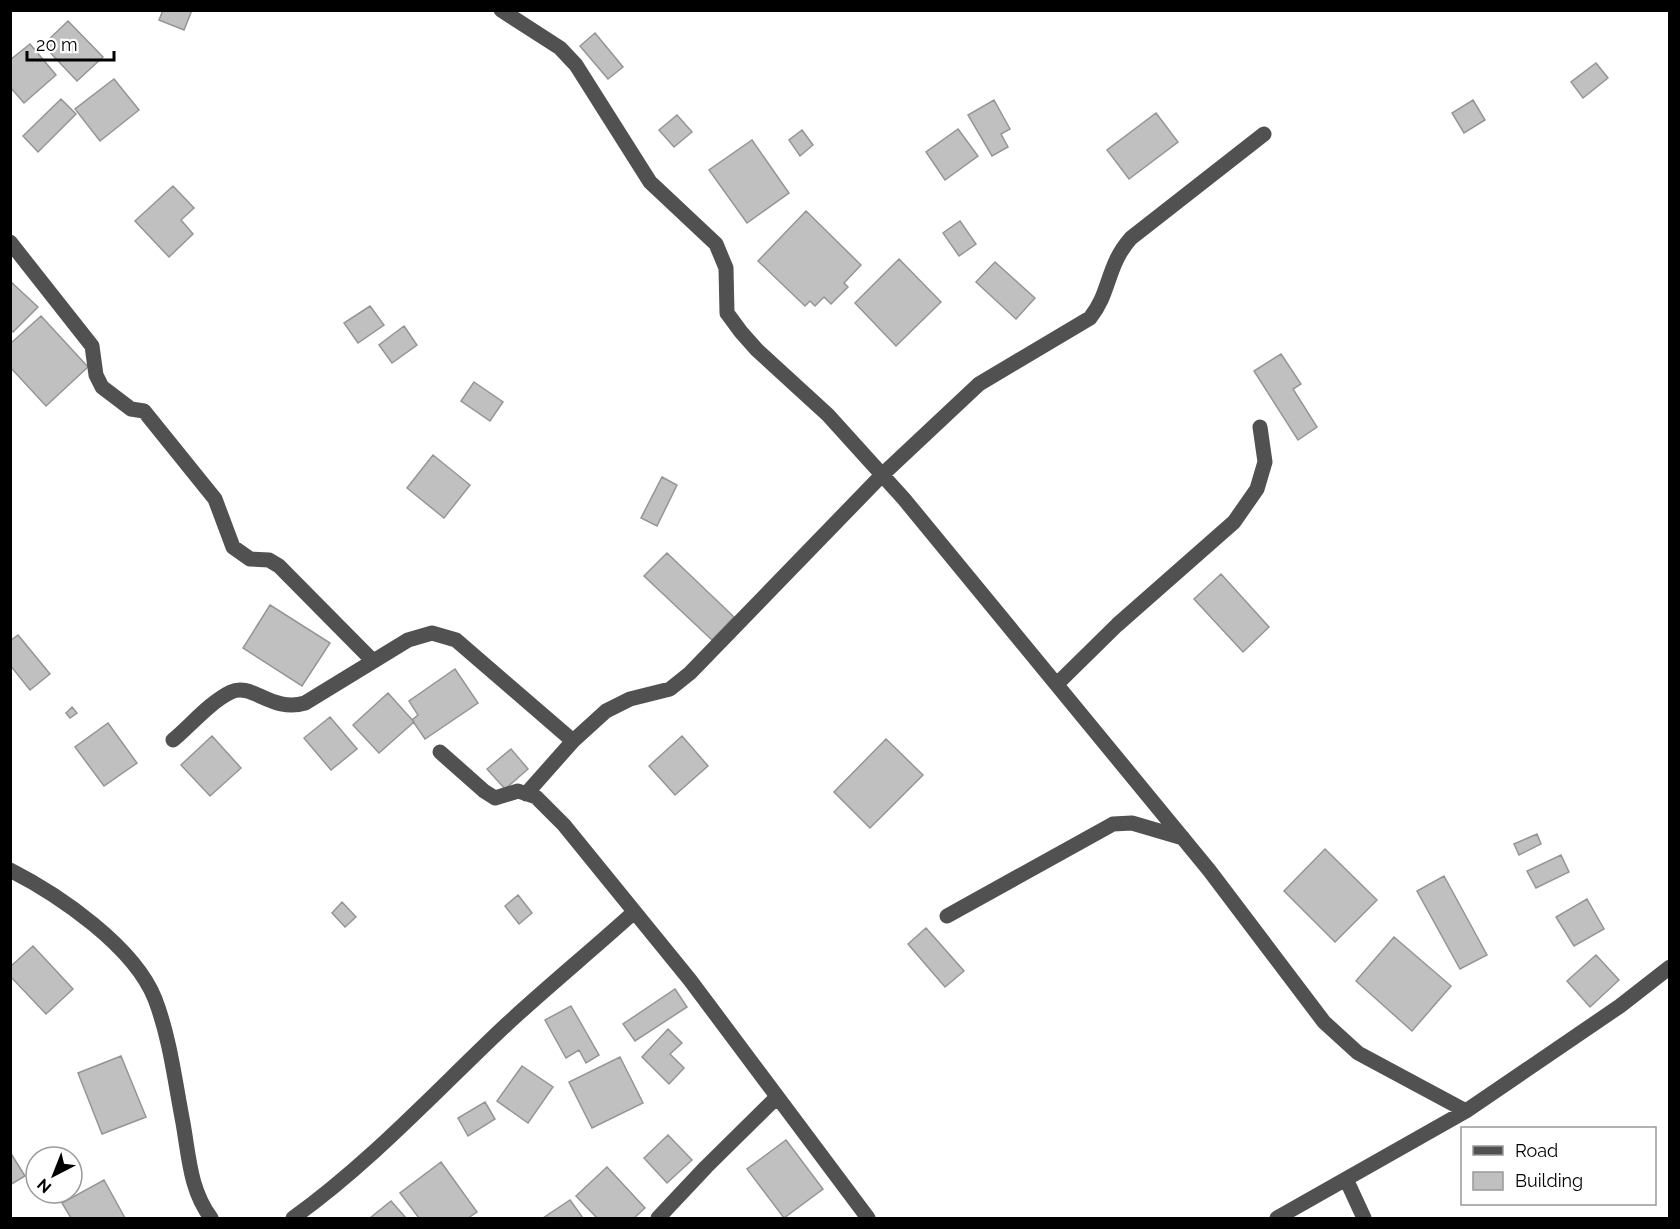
<svg xmlns="http://www.w3.org/2000/svg" width="1680" height="1229" viewBox="0 0 1680 1229" font-family="Raleway,sans-serif">
  <style>
    .building { fill: #c0c0c0; stroke: #959595; stroke-width: 1.5 }
    .lines { fill: none; stroke-linecap: round; stroke-linejoin: round }
    .minor { stroke: #515151; stroke-width: 15 }
  </style>
  <rect width="100%" height="100%" fill="#fff"/>
  <!-- building -->
  <path class="building" d="M163 10H192L184 30 159 20Z
    M68 21 103 57 77 81 43 45Z
    M595 33 623 67 608 79 580 46Z
    M30 44 56 75 24 103 10 87V60Z
    M1596 63 1608 78 1583 98 1571 82Z
    M114 79 139 110 100 141 75 109Z
    M61 99 76 114 38 152 23 136Z
    M994 100 1010 129 1001 134 1008 147 992 156 968 115Z
    M1473 100 1485 120 1464 133 1452 113Z
    M1156 113 1178 142 1129 179 1107 150Z
    M677 115 692 132 674 147 659 130Z
    M958 129 978 156 945 180 926 152Z
    M802 130 813 145 800 156 789 140Z
    M752 140 789 193 747 223 709 170Z
    M173 186 194 208 181 220 193 234 169 257 135 221Z
    M806 211 861 265 844 283 848 287 831 304 824 297 815 306 810 301 805 306 758 261Z
    M960 221 976 244 959 256 943 233Z
    M899 259 941 302 896 346 855 303Z
    M995 262 1035 298 1016 319 976 282Z
    M10 281 38 307 13 332 10 330Z
    M370 306 384 325 358 343 344 323Z
    M41 316 88 367 46 406 10 367V344Z
    M404 326 417 345 392 363 379 345Z
    M1281 354 1301 384 1293 389 1317 427 1298 440 1254 371Z
    M474 382 503 402 490 421 461 401Z
    M433 455 470 485 444 518 407 488Z
    M662 477 677 485 657 526 641 518Z
    M667 553 734 617 712 640 644 576Z
    M1221 574 1269 627 1243 652 1194 599Z
    M270 605 330 643 302 686 243 648Z
    M18 635 50 674 30 690 10 665V641Z
    M455 669 478 703 425 739 412 720 418 715 409 701Z
    M388 693 414 722 379 753 353 725Z
    M72 707 77 713 70 718 66 713Z
    M330 717 357 749 331 770 304 738Z
    M108 723 137 763 104 786 75 747Z
    M212 736 241 768 210 796 181 765Z
    M682 736 708 766 675 795 649 766Z
    M886 739 923 775 870 828 834 792Z
    M511 749 528 769 505 789 487 769Z
    M1537 834 1541 844 1519 855 1514 844Z
    M1325 849 1377 900 1335 942 1284 891Z
    M1561 855 1569 872 1536 888 1527 871Z
    M1444 876 1487 955 1460 969 1417 891Z
    M518 895 532 913 519 924 505 906Z
    M1587 899 1604 929 1574 946 1556 917Z
    M342 902 356 917 345 927 332 913Z
    M926 928 964 971 945 987 908 944Z
    M1394 937 1451 986 1412 1031 1356 981Z
    M33 946 73 989 46 1014 10 976V967Z
    M1596 955 1619 980 1590 1007 1567 981Z
    M675 989 687 1007 635 1041 623 1024Z
    M571 1006 599 1055 586 1063 579 1050 566 1058 545 1020Z
    M668 1029 682 1043 670 1054 684 1068 669 1084 642 1057Z
    M121 1056 146 1117 102 1134 78 1073Z
    M620 1057 643 1103 592 1128 569 1082Z
    M522 1066 553 1087 528 1123 497 1101Z
    M485 1102 495 1119 468 1136 458 1118Z
    M668 1135 692 1160 667 1183 644 1158Z
    M786 1140 823 1189 784 1218 747 1169Z
    M10 1152 25 1176 10 1185Z
    M441 1162 477 1212 468 1218H419L400 1193Z
    M607 1167 645 1208 634 1218H597L576 1196Z
    M104 1180 125 1218H71L62 1203Z
    M570 1200 583 1218H543Z
    M391 1201 406 1218H370Z"/>
  <g class="lines">
    <!-- minor -->
    <path class="minor" d="M501 10 560 48 576 65 650 182 716 244 726 268 727 313 741 332 757 350 828 415 904 499 1209 870 1324 1022 1358 1053 1466 1111
      M10 242 92 346 96 375 102 387 131 409 144 411 215 499 233 547 250 559 269 560 279 566 373 661
      M1057 684 1117 625 1234 522 1257 489 1265 462 1260 427
      M173 740C191 725 210 702 231 692 252 682 272 713 305 703L408 640 432 633 456 640 573 741
      M440 752 484 791 495 798 518 791 536 797 564 825 690 980 868 1218
      M526 794 573 741 606 711 630 699 670 689 690 673 882 475 979 384 1090 318C1111 292 1106 266 1131 238L1264 134
      M10 870C59 895 134 946 155 999 170 1038 175 1082 183 1123 189 1157 190 1190 211 1218
      M947 916 1113 824 1132 823 1183 838
      M1346 1179 1364 1218
      M293 1218C371 1162 436 1091 506 1025 547 987 591 951 633 913
      M658 1218 706 1167 777 1097
      M1277 1218 1466 1111 1620 1006 1670 967"/>
  </g>
  <!-- border -->
  <rect width="1680" height="1229" fill="none" stroke="#000000" stroke-width="24"/>
  <!-- legend -->
  <rect x="1461" y="1127" width="195" height="78" fill="#ffffff" stroke="#999999" stroke-width="1.5"/>
  <rect x="1473" y="1146" width="30" height="9" fill="#515151" stroke="#999999" stroke-width="1.5"/>
  <text x="1515" y="1157" font-size="18" fill="#000000">Road</text>
  <rect x="1473" y="1172" width="30" height="18" fill="#c0c0c0" stroke="#999999" stroke-width="1.5"/>
  <text x="1515" y="1187" font-size="18" fill="#000000">Building</text>
  <!-- north arrow -->
  <g transform="translate(54 1175) rotate(222)"><circle r="28" fill="#ffffff" stroke="#999999" stroke-width="1.5"/>
  <path d="M0-4.5L10 22L0 15L-10 22Z" fill="#000000"/>
  <text y="-9" font-size="16" font-weight="bold" text-anchor="middle" fill="#000000">N</text>
  </g>
  <!-- scale -->
  <path d="M27 51v9h87v-9" fill="none" stroke="#000000" stroke-width="3"/>
  <text x="36" y="51" font-size="18" fill="#000000" stroke="#ffffff" stroke-width="4.5" paint-order="stroke">20 m</text>
</svg>
